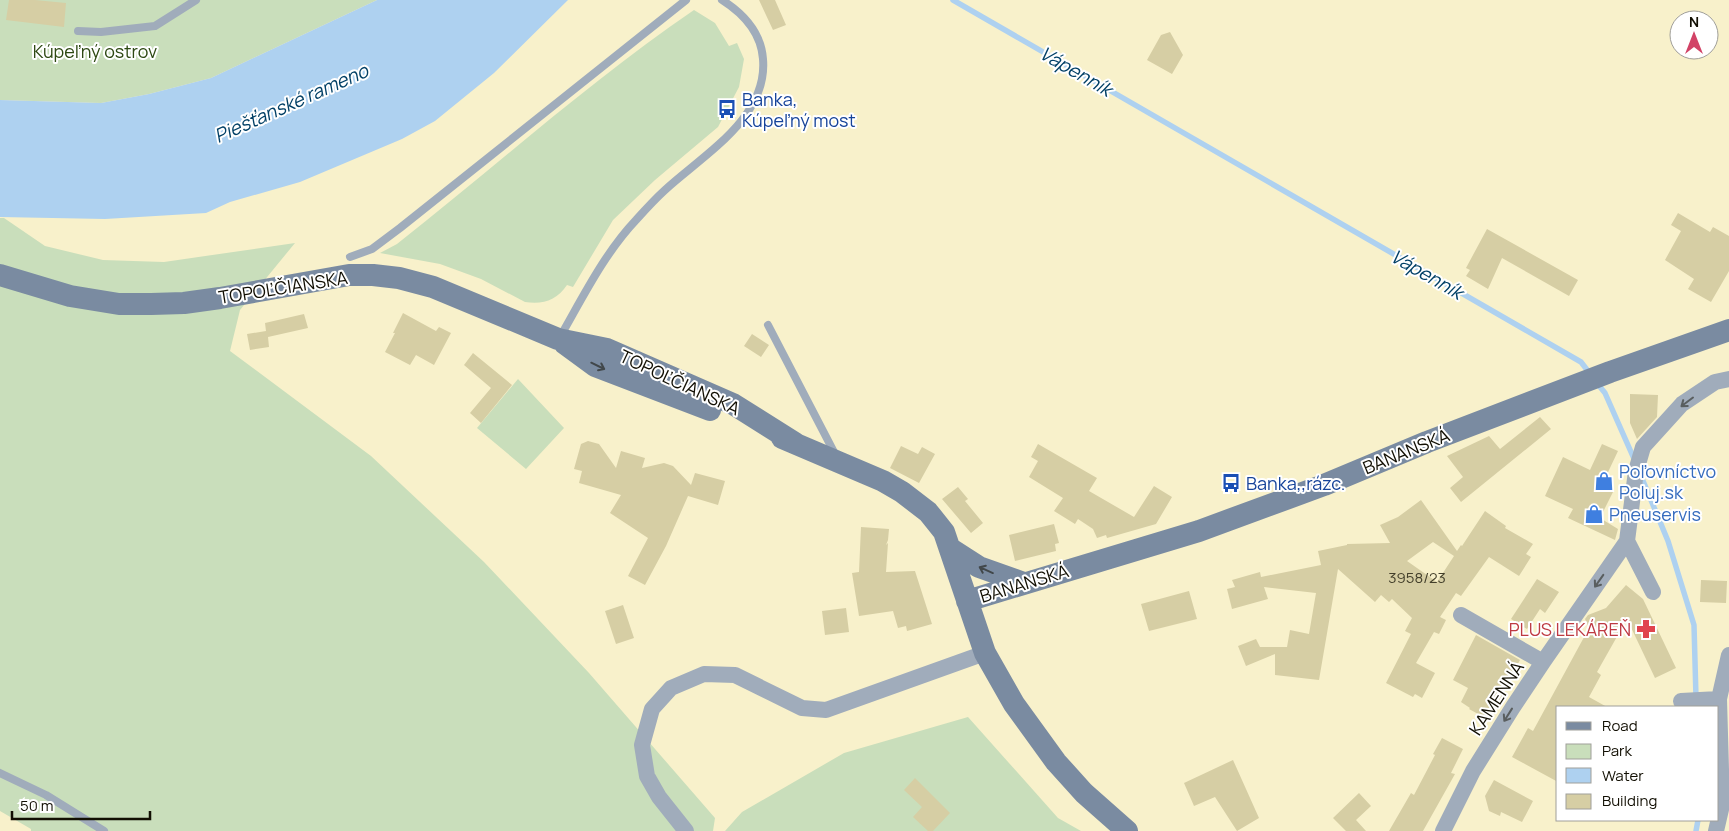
<svg xmlns="http://www.w3.org/2000/svg" width="1729" height="831" viewBox="0 0 1729 831" font-family="Manrope,sans-serif">
  <style>
    .green { fill: #c9debb }
    .water { fill: #aed1f0 }
    .lines { fill: none; stroke-linecap: round; stroke-linejoin: round }
    .stream { stroke: #aed1f0; stroke-width: 5.5 }
    .building { fill: #d6cea4; fill-rule: evenodd }
    .service { stroke: #a0acbb; stroke-width: 8 }
    .minor { stroke: #a0acbb; stroke-width: 16 }
    .secondary { stroke: #7a8ba1; stroke-width: 22 }
    .oneway { stroke: #41474a }
    .oneway2 { stroke: #595e5f }
    .labels { text-anchor: middle; dominant-baseline: central; stroke-width: 4; stroke-linejoin: round; paint-order: stroke }
    .number-label { font-size: 15px; fill: #433f2b }
    .park-label { font-size: 18px; fill: #2d4812; stroke: #fff }
    .transit-label { font-size: 18px; fill: #164399; stroke: #fff; text-anchor: start }
    .street-label { font-size: 18px; fill: #120f03; stroke: #fff }
    .shop-label { font-size: 18px; fill: #366cbe; stroke: #fff; text-anchor: start }
    .health-label { font-size: 18px; fill: #be3a42; stroke: #fff; text-anchor: end }
    .water-label { font-size: 19px; font-style: italic; fill: #024066; stroke: #fff }
  </style>
  <rect width="100%" height="100%" fill="#f8f1cb"/>
  <!-- green -->
  <path class="green" d="M0 0H377L211 78 149 94 101 103 0 100Z
    M694 10 715 23 729 46 737 43 744 59 739 87 718 127 655 180 613 220 573 287 567 285C557 300 543 305 525 302L481 279 440 264 380 253 397 244C496 166 590 81 694 10Z
    M0 218H4L45 246 103 260 164 262 295 243 240 310 230 351 371 456 484 562 589 673 715 818 713 831H31V829L0 811Z
    M518 379 564 428 526 469 477 428Z
    M968 717 1058 818 1081 831H725L742 812 844 753Z"/>
  <!-- water -->
  <path class="water" d="M377 0H568L494 73 435 121 402 139 300 182 230 202 206 213 105 219 0 217V100L101 103 149 94 211 78Z"/>
  <g class="lines">
    <!-- stream -->
    <path class="stream" d="M953 0 1581 362 1591 375
      M1596 382 1605 393 1635 461
      M1641 476 1668 541 1694 625 1696 698
      M1696 831 1698 820"/>
  </g>
  <!-- building -->
  <path class="building" d="M9 0H35L66 3 64 27 6 20Z
    M759 0H775L786 25 773 30Z
    M1170 32 1183 55 1172 74 1147 60 1161 35Z
    M1678 213 1710 232 1713 227 1729 236V271L1711 302 1688 289 1694 279 1665 260 1681 231 1671 225Z
    M1487 229 1578 280 1569 296 1502 258 1488 289 1466 276 1470 270 1466 268Z
    M403 313 436 331 439 327 451 333 434 365 416 355 410 365 385 352 395 333H393Z
    M304 314 308 328 268 337 269 347 250 350 247 334 266 331 265 323Z
    M752 334 769 345 761 357 744 346Z
    M473 353 512 385 481 423 470 413 491 388 464 365Z
    M1630 394 1658 395 1657 417 1637 439 1630 423Z
    M1540 417 1551 429 1461 502 1450 488 1463 477 1447 456 1489 436 1500 449Z
    M588 441 599 444 616 468 621 451 645 458 642 468 664 463 673 466 691 485 695 473 725 481 718 505 688 496 666 546 645 585 628 576 648 538 610 513 621 495 579 483 582 471 574 469 581 444Z
    M1038 444 1097 478 1089 491 1134 517 1154 486 1172 497 1156 524 1107 538 1106 535 1097 538 1093 529 1078 519 1075 524 1054 511 1063 498 1029 477 1038 461 1031 457Z
    M1602 444 1618 451 1601 487 1613 492 1600 518 1618 529 1615 540 1568 518 1573 509 1545 496 1563 457 1590 470Z
    M901 446 918 454 922 447 935 454 919 483 890 468Z
    M958 487 968 499 965 501 983 523 971 533 942 499Z
    M1421 500 1457 551 1461 545 1462 546 1485 511 1506 526 1505 528 1533 544 1526 554 1531 557 1519 576 1489 557 1461 596 1456 593 1440 617 1446 620 1439 634 1434 632 1416 663 1435 673 1422 698 1415 694 1413 697 1386 683 1411 634 1405 631 1412 618 1392 599 1389 602 1381 595 1375 602 1338 569 1319 680 1275 675V654L1246 666 1238 646 1256 639 1260 647H1287L1290 630 1309 634 1316 593 1264 587 1268 599 1232 609 1227 589 1235 587 1232 580 1260 572 1261 577 1321 565 1318 551 1347 545V544L1390 543 1380 525 1398 517ZM1433 542 1454 556 1437 582 1407 561Z
    M1054 524 1059 543 1055 544 1056 551 1015 561 1009 535Z
    M861 527 889 529 888 540 886 545 888 543 886 572 915 571 932 624 907 631 906 626 898 628 893 611 859 616 852 573 859 572Z
    M1537 579 1559 592 1545 613 1540 609 1527 629 1511 619Z
    M1701 580 1727 581 1726 603 1700 602Z
    M1626 585 1643 599 1676 668 1655 678 1627 619 1597 672 1601 675 1589 697 1607 707H1558V782L1512 757 1528 728 1533 731 1589 628 1585 619 1588 615 1606 608Z
    M1189 591 1197 619 1149 631 1141 604Z
    M623 605 634 638 616 644 605 611Z
    M846 608 849 632 825 635 822 611Z
    M1476 635 1520 660 1501 694 1503 695 1489 720 1469 709 1470 708 1461 702 1468 688 1453 680Z
    M1442 738 1463 749 1451 773 1455 774 1423 831H1389L1411 793 1414 795 1435 755 1433 754Z
    M1233 760 1259 818 1237 831 1215 797 1194 806 1184 783Z
    M915 778 950 813 933 831H928L913 817 922 807 904 790Z
    M1494 780 1533 801 1522 822 1501 812 1500 816 1489 811 1485 796Z
    M1359 793 1371 806 1356 820 1366 831H1346L1333 818Z"/>
  <g class="lines">
    <!-- service -->
    <path class="service" d="M78 31 101 32 155 26 196 0
      M350 257 372 249 400 228 686 0
      M768 325 835 454
      M560 337C583 297 604 254 636 220 645 210 655 199 665 190 703 155 768 118 763 59 761 32 744 14 722 0
      M0 773 46 795 104 831"/>
    <!-- minor -->
    <path class="minor" d="M1627 541 1653 592
      M1461 615 1543 662
      M1681 701 1719 699
      M686 831 659 797 647 776 642 745 652 709 671 688 704 674 735 675 802 708 826 710 985 653
      M1443 831 1473 771 1513 707 1543 662 1627 541 1636 471 1643 447 1682 404 1715 382 1729 379
      M1716 831 1722 805 1719 699 1729 655"/>
    <!-- secondary -->
    <path class="secondary" d="M0 275 70 296 119 304H151L184 303 220 298 349 275H373L399 278 433 287 558 339 607 349 733 404 795 443
      M565 344 595 366 710 410
      M782 438 883 481 902 492 928 512 944 532 985 653 1014 704 1056 762 1084 793 1127 831
      M951 549 979 567 1024 583
      M967 601 1199 531 1324 485 1427 442 1610 372 1729 330"/>
  </g>
  <!-- one-way arrows -->
  <defs><path id="oneway-shaft" d="M-6 0H5M1.5-3L5.5 0L1.5 3" fill="none" stroke-width="1.6" stroke-linecap="round" stroke-linejoin="round" transform="scale(1.25)"/></defs>
  <g class="oneway">
    <use href="#oneway-shaft" transform="translate(598 366) rotate(26)"/>
    <use href="#oneway-shaft" transform="translate(986 570) rotate(-156)"/>
  </g>
  <g class="oneway2">
    <use href="#oneway-shaft" transform="translate(1687 402) rotate(143)"/>
    <use href="#oneway-shaft" transform="translate(1599 581) rotate(125)"/>
    <use href="#oneway-shaft" transform="translate(1508 715) rotate(122)"/>
  </g>
  <!-- icons -->
  <defs>
    <g id="bus-bare" transform="scale(1.5)"><path d="M-5-6H5V4H4V6H2V4H-2V6H-4V4H-5ZM-3.5-4V0h7V-4ZM-3.5 1.2v1.5H-2V1.2ZM2 1.2v1.5H3.5V1.2Z" fill="#1a4fb4" stroke="#fff" stroke-width="2.5" paint-order="stroke"/></g>
    <g id="shop-bare" transform="scale(1.5)"><path d="M-5-2.5h2.3a2.7 3.5 0 0 1 5.4 0H5L5.5 6h-11ZM-1.5-2.5h3a1.5 2.3 0 0 0-3 0Z" fill="#3f7fe0" stroke="#fff" stroke-width="2.5" paint-order="stroke"/></g>
    <g id="pharmacy-bare" transform="scale(1.5)"><path d="M-2-6h4v4h4v4h-4v4h-4v-4h-4v-4h4Z" fill="#e0444e" stroke="#fff" stroke-width="2.5" paint-order="stroke"/></g>
  </defs>
  <g fill-rule="evenodd">
    <use href="#bus-bare" x="727" y="109"/>
    <use href="#shop-bare" x="1604" y="481"/>
    <use href="#bus-bare" x="1231" y="483"/>
    <use href="#shop-bare" x="1594" y="514"/>
    <use href="#pharmacy-bare" x="1646" y="629"/>
  </g>
  <g class="labels">
    <!-- number labels -->
    <g class="number-label">
      <text x="1417" y="577">3958/23</text>
    </g>
    <!-- park labels -->
    <g class="park-label">
      <text x="95" y="51">Kúpeľný ostrov</text>
    </g>
    <!-- transit labels -->
    <g class="transit-label">
      <text x="742" y="99">Banka,<tspan x="742" dy="21">Kúpeľný most</tspan></text>
      <text x="1246" y="483">Banka,,rázc.</text>
    </g>
    <!-- street labels -->
    <g class="street-label">
      <text transform="translate(283 287) rotate(-9)">TOPOĽČIANSKA</text>
      <text transform="translate(680 382) rotate(25)">TOPOĽČIANSKA</text>
      <text transform="translate(1406 451) rotate(-22)">BANANSKÁ</text>
      <text transform="translate(1024 583) rotate(-17)">BANANSKÁ</text>
      <text transform="translate(1496 698) rotate(-57)">KAMENNÁ</text>
    </g>
    <!-- shop labels -->
    <g class="shop-label">
      <text x="1619" y="471">Poľovníctvo<tspan x="1619" dy="21">Poluj.sk</tspan></text>
      <text x="1609" y="514">Pneuservis</text>
    </g>
    <!-- health labels -->
    <g class="health-label">
      <text x="1631" y="629">PLUS LEKÁREŇ</text>
    </g>
    <!-- water labels -->
    <g class="water-label">
      <text transform="translate(1076 71) rotate(30)">Vápenník</text>
      <text transform="translate(291 103) rotate(-24)">Piešťanské rameno</text>
      <text transform="translate(1427 274) rotate(30)">Vápenník</text>
    </g>
  </g>
  <!-- legend -->
  <rect x="1556" y="706" width="162" height="115" fill="#ffffff" stroke="#a09f9a"/>
  <rect x="1566" y="722" width="25" height="8" fill="#7a8ba1" stroke="#a09f9a"/>
  <text x="1602" y="731" font-size="15" fill="#120f03">Road</text>
  <rect x="1566" y="744" width="25" height="15" fill="#c9debb" stroke="#a09f9a"/>
  <text x="1602" y="756" font-size="15" fill="#120f03">Park</text>
  <rect x="1566" y="768" width="25" height="15" fill="#aed1f0" stroke="#a09f9a"/>
  <text x="1602" y="781" font-size="15" fill="#120f03">Water</text>
  <rect x="1566" y="794" width="25" height="15" fill="#d6cea4" stroke="#a09f9a"/>
  <text x="1602" y="806" font-size="15" fill="#120f03">Building</text>
  <!-- north arrow -->
  <g transform="translate(1694 35)"><circle r="24" fill="#ffffff" stroke="#a09f9a"/>
  <path d="M0-4L9 19L0 12L-9 19Z" fill="#d24266"/>
  <text y="-8" font-size="14" font-weight="bold" text-anchor="middle" fill="#120f03">N</text>
  </g>
  <!-- scale -->
  <path d="M12 811v8h138v-8" fill="none" stroke="#120f03" stroke-width="2.5"/>
  <text x="20" y="811" font-size="15" fill="#120f03" stroke="#ffffff" stroke-width="4" paint-order="stroke">50 m</text>
</svg>
